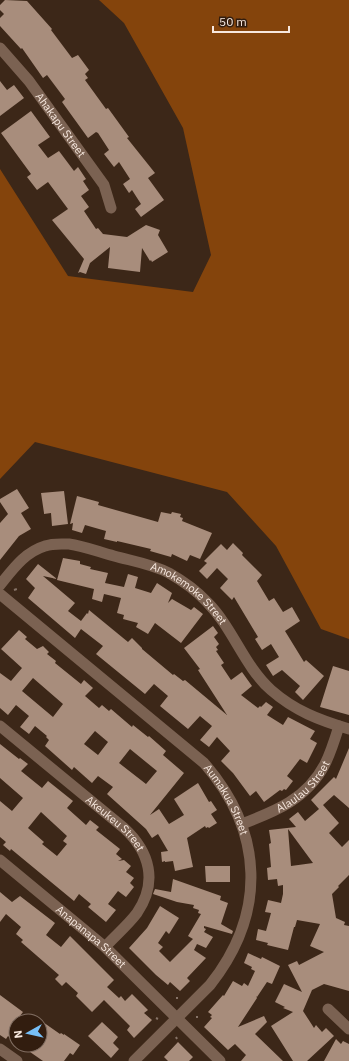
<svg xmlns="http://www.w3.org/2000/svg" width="349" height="1061" viewBox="0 0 349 1061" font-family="'IBM Plex Sans',sans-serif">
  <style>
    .forest { fill: #84440c }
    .building { fill: #a88d7c; fill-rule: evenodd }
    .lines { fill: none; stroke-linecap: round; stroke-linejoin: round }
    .path { stroke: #867367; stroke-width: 2; stroke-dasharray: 3 2; stroke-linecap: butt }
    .minor { stroke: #7b6252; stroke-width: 11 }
    .labels { text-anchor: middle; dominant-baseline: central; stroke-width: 4; stroke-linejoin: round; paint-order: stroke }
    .street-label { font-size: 11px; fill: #f7e8df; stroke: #321d0f }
  </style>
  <rect width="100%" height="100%" fill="#3c2718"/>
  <!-- forest -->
  <path class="forest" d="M99 0H349V639L321 629 276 546 227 492 35 442 0 479V169L68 276 193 292 211 255 183 128 124 23Z"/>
  <!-- building -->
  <path class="building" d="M5 0 27 1 52 29 51 30 72 58 78 55 89 70 85 74 88 78 85 80 106 109 108 108 129 137 127 138 155 173 148 178 164 200 141 217 135 209 141 204 132 190 129 193 123 184 130 179 119 162 114 167 104 154 109 150 98 133 96 132 88 138 62 102 65 99 47 75 43 78 22 48 21 49 0 26V18L4 14 0 10V5Z
    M0 81 7 90 14 85 24 98 0 116Z
    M31 111 50 137 38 145 48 158 59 151 74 171 78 167 86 179 83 181 89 190 81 196 89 207 84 211 96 229 98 228 103 234 127 237 146 225 160 230 158 235 168 252 152 262 151 260 150 261 142 248 140 272 108 268 110 247 90 263 86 274 80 272 78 273 84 259 52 220 68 209 48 182 37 190 27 177 31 174 1 133Z
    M17 489 29 508 21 513 31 529 19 536 0 560V523L8 514 0 502V499Z
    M64 491 68 524 52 526 51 513 44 514V513L41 493Z
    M77 496 99 502 98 505 158 522 161 512 171 514 172 512 181 514 180 517 183 518 182 521 212 533 200 559 190 555 187 561 172 554 171 557 150 551 151 549 117 541V542L104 539 106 531 85 525 82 533 72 530 73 523 70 524Z
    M233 543 243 553 242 555 262 575 257 581 269 601 274 598 283 612 292 607 300 621 285 631 304 662 306 660 324 676 303 700 295 692 300 686 282 670 273 676 266 665 279 657 271 644 262 650 255 639 258 637 234 597 232 600 220 588 228 579 217 568 207 579 199 571 207 563 204 561 221 544 227 550Z
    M63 558 80 561V564L91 567 90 569 108 573 105 583 124 587 128 574 138 577 135 588 151 593 157 583 172 593 168 603 172 599 191 610 194 607 203 614 181 643 155 623 148 634 136 627 138 623 123 619 124 615 117 613 121 598 104 594 102 602 92 599 94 589 57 580Z
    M38 564 57 579 43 576 75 603 68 611 81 621 87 613 88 614 89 610 128 642 132 638 142 648V649L173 675 174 674 183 681 185 680 227 715 198 670 200 669 184 648 213 626 218 633 214 637 219 644 216 647 218 650 216 651 224 663 221 665 231 680 242 672 252 686 241 695 258 708 260 706 261 707 266 702 273 707 267 715 283 725 288 717 315 731 310 739 317 743 307 763 300 759 287 776 293 781 286 790 284 789 282 791 280 790 264 802 256 791 250 796 233 773 221 761 230 751 217 737 209 747 200 740 212 726 200 716 188 729 160 706 168 696 154 684 145 694 96 654 103 646 81 629 75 638 28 598 35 588 26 579Z
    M19 630 27 637 25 639 37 649 43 646 49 652 47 654 56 661 55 663 81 684 84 680 93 688 85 696 99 708 102 705 109 711 111 709 132 727 133 725 148 737 149 736 166 751 163 755 184 773 150 815 159 809 169 824 184 815 174 799 198 783 209 802 211 801 217 810 211 814 217 823 209 828 208 827 206 828 205 826 187 838 193 867 175 871 173 861 165 862V861L162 862 161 852 168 851 158 834 152 838 146 829 107 794 113 787 98 776 92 783 74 767 72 770 45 746 49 740 46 737 47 736 35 726 29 734 20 727 29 716 16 705 8 715 0 708V673L11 681 22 668 1 649ZM33 678 63 704 53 717 22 691ZM95 731 108 742 98 755 84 744ZM130 749 157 771 146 784 119 763Z
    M333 666 349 671V715L320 707Z
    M0 744 19 759 20 758 28 764 21 771 42 788 48 781 73 801 67 808 86 825 90 820 99 827 96 830 120 849 116 854 122 859 118 861 124 860 131 866 126 872 134 878 130 883 134 887 126 897 118 891 108 904 116 910 106 922 88 907 91 904 79 894 74 901 11 849 10 851 3 845 6 842 0 837V801L12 811 23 798 0 778ZM41 812 67 836 63 841 67 844 57 856 42 844 44 842 28 828Z
    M349 748V808L334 795 323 805 339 823 329 833 342 847 349 840V875L338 886 339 887 332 894 336 918 345 922 344 925 349 926V991L324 984 312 990 303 1011 314 1028 316 1025 322 1032 326 1028 334 1036 307 1061H293L271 1026 293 1012 283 1008 285 1007 275 1002 284 984 302 992 288 965 297 961 299 965 324 952 310 946 320 924 297 920 295 927H294L288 950 267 945 268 943 256 940 258 929 266 931 271 913 265 912 268 900 281 903 283 894V885L278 886 277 879 268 880 267 868 271 867 269 844 271 843 269 830 296 827 289 819 298 812 305 821 319 809 311 800 334 777 336 779ZM288 829 313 863 291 866Z
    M205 866H230V882H206Z
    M173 879 221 896 220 900 228 903 221 924 233 931 232 934 204 926V928L206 929 204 932 213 937 206 948 197 944 194 950 206 958 187 978 190 981 180 991 170 982 168 985 156 975 129 948 147 928 160 906 179 918 169 934 166 931 158 943 163 947 159 951 170 962 193 939 188 936 201 914 198 913 199 910 193 908 194 905 177 902 153 894 155 889 171 892Z
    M0 892 12 902 20 896 55 923 46 935 61 947 70 936 114 980 107 987 119 998 121 996 125 1001 132 994 148 1010 144 1013 152 1020 134 1038 127 1030 130 1026 104 1000 92 1012 76 996 78 993 66 982 62 986 55 979 59 975 21 942 23 940 16 934 21 927 6 914 0 922Z
    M248 953 261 959 262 957 280 966 272 984 267 982 257 997 256 996 257 998 238 1027 264 1016 267 1022 255 1034 283 1061H241L246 1055 235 1044 228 1050 204 1027 212 1018 210 1017 212 1015 208 1012 223 995 224 996 233 981 242 986 244 983 248 986 255 971 251 969 252 967 244 963Z
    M0 995 23 1012 16 1021V1042L8 1036 6 1039 0 1035Z
    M40 1020 60 1034 61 1033 64 1035V1034L80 1045 73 1055 70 1053 64 1061H43L20 1045H40Z
    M102 1022 118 1037 113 1043 119 1049 111 1058 88 1036Z
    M336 1039 341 1044 343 1041 349 1044V1061H324Z
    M178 1042 193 1057 189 1061H168L164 1057Z"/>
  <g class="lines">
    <!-- path -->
    <path class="path" d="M14 590 17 589
      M177 997V999
      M196 1017H198
      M156 1018 158 1019
      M176 1037 177 1039"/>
    <!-- minor -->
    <g class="minor">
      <path id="s1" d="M0 48 29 81 104 185 111 208"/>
      <path id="s2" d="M0 585C13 569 25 552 45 546 53 543 62 544 69 544 84 546 99 552 114 556 132 561 152 564 169 573 183 581 196 590 207 602 233 628 244 666 271 690 295 711 319 720 349 729"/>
      <path id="s3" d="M0 594 204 763C264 832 267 913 210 985L134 1061"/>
      <path id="s4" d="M0 726 124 828C150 852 158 882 137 913 128 925 115 936 105 947"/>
      <path id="s5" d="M242 824C276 811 307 799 325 764 331 752 335 739 339 726"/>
      <path id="s6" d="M0 860 105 947 220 1061"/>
      <path d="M328 1009 349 1029"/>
      <path d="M0 1049 17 1061"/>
    </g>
  </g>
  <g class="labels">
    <!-- street labels -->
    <g class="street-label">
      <text stroke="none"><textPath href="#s1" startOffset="98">Ahakapu Street</textPath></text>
      <text stroke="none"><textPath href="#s2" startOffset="217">Amokemoke Street</textPath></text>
      <text stroke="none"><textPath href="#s5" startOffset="73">Alaulau Street</textPath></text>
      <text stroke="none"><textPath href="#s3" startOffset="308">Aumakua Street</textPath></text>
      <text stroke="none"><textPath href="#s4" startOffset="151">Akeukeu Street</textPath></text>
      <text stroke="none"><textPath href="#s6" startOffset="119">Anapanapa Street</textPath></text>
    </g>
  </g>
  <!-- north arrow -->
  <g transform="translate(28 1033) rotate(262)"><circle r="19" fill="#321d0f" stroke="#816e62"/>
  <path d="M0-3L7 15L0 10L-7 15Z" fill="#77bff7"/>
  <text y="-6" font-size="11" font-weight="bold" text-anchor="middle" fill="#f7e8df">N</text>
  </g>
  <!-- scale -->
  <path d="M213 26v6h76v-6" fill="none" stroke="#f7e8df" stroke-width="2"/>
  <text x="219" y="26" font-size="12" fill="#f7e8df" stroke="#321d0f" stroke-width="3" paint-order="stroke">50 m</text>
</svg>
